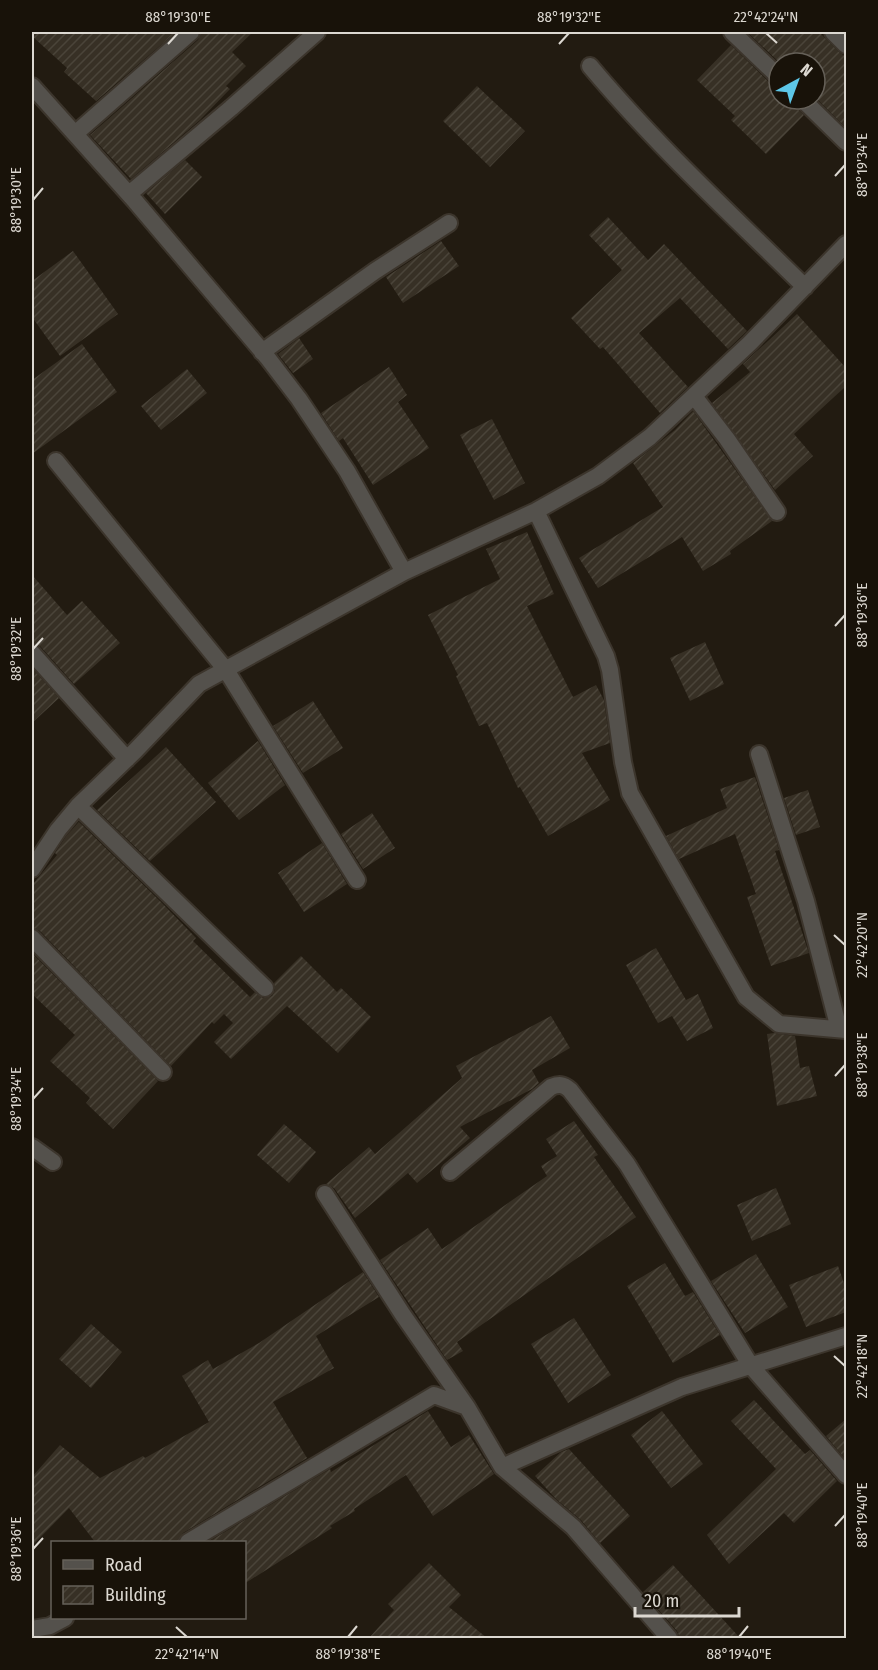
<svg xmlns="http://www.w3.org/2000/svg" width="878" height="1670" viewBox="0 0 878 1670" font-family="'Fira Sans Condensed',sans-serif">
  <style>
    .building { fill: url(#building-hatch) }
    .lines { fill: none; stroke-linecap: round; stroke-linejoin: round }
    .minor-casing { stroke: #3c352c; stroke-width: 20 }
    .minor { stroke: #54514c; stroke-width: 16 }
    .ticks { fill: none; stroke: #dcd8d1; stroke-width: 2 }
    .neatline { fill: none; stroke: #dcd8d1; stroke-width: 2 }
    .ticks-label { font-size: 15px; text-anchor: middle; fill: #dcd8d1 }
  </style>
  <defs>
    <pattern id="building-hatch" width="6" height="6" patternUnits="userSpaceOnUse" patternTransform="scale(1.5)"><rect width="6" height="6" fill="#373025"/><path d="M-1 1l2-2M0 6l6-6M5 7l2-2" fill="none" stroke="#4a4439"/></pattern>
  </defs>
  <rect width="100%" height="100%" fill="#221b11"/>
  <!-- building -->
  <path class="building" d="M32 32H176L96 101 64 72 67 68 32 36Z
    M201 32H253L232 52 246 66 226 86 230 89 200 120 131 179 90 135 198 40Z
    M747 32H819L839 52 846 57V128L815 97V63H780Z
    M731 45 772 85 779 87V99H792L794 106 804 115 766 154 731 120 735 116 697 80Z
    M477 86 525 131 490 167 443 121Z
    M185 160 202 177 165 214 146 193Z
    M608 217 648 260 664 244 747 331 728 349 680 298 639 333 688 387 660 413 603 347 600 349 571 318 622 270 589 235Z
    M441 241 459 266 403 303 386 277Z
    M73 251 118 314 60 356 32 317V281Z
    M797 314 846 368V386L794 434 813 456 775 490 712 403 750 372 743 364Z
    M299 338 313 359 293 373 278 354Z
    M82 344 117 392 32 454V380Z
    M389 367 407 395 398 402 429 448 373 485 343 438 339 441 321 413Z
    M187 369 207 393 161 430 141 406Z
    M693 411 772 521 730 551 731 554 703 571 682 537 598 588 579 558 663 507 633 463 675 430Z
    M492 419 525 483 494 500 460 435Z
    M527 532 554 594 527 606 573 697 596 685 604 700 610 743 582 753 610 800 548 836 520 787 518 788 487 723 479 726 456 676 458 675 428 615 500 579 486 549Z
    M32 575 67 615 82 601 120 643 74 684 40 646 32 643Z
    M705 642 724 684 690 701 670 658Z
    M32 668 59 698 32 723Z
    M313 701 343 748 303 773 273 726Z
    M258 741 285 785 239 820 208 783Z
    M166 747 216 802 150 861 97 810Z
    M755 777 779 850 775 851 809 953 771 966 747 897 756 894 735 834 679 859 666 836 727 808 720 789Z
    M808 790 820 827 796 835 784 798Z
    M372 813 395 848 363 869 341 834Z
    M79 822 162 903 196 938 193 941 250 997 255 992 263 998 272 996 275 990 274 983 301 956 337 992 341 988 371 1017 338 1053 287 1006 231 1059 214 1042 233 1023 224 1014 214 1024 212 1022 171 1066 40 931 32 928V885L57 855 55 853 66 836Z
    M322 843 347 884 304 912 278 873Z
    M656 948 686 1000 698 994 713 1028 687 1041 672 1016 658 1023 626 965Z
    M32 953 158 1081 113 1129 86 1103 90 1098 50 1061 75 1035 32 994Z
    M551 1016 570 1048 532 1070 539 1083 532 1089 460 1127 470 1138 417 1183 408 1173 355 1218 334 1188 326 1184 369 1147 375 1154 462 1078 456 1066Z
    M774 1033 795 1036 800 1068 809 1066 817 1096 777 1106 767 1034Z
    M574 1121 598 1155 594 1157 636 1217 457 1342 463 1351 447 1360 380 1260 428 1228 442 1249 547 1176 541 1166 557 1156 546 1139Z
    M284 1124 316 1152 289 1183 257 1155Z
    M776 1188 791 1224 752 1241 737 1205Z
    M756 1254 788 1307 745 1333 711 1281Z
    M665 1263 685 1296 693 1292 720 1335 673 1363 627 1286Z
    M838 1266 846 1289V1312L806 1327 789 1285Z
    M363 1272 379 1297 316 1336 334 1368 273 1402 307 1458 183 1533 178 1542H95L69 1508 32 1546V1477L60 1445 100 1478 143 1456 145 1458 209 1422 182 1376 208 1360 213 1369 259 1343Z
    M574 1318 611 1375 568 1403 531 1344Z
    M91 1324 122 1352 91 1388 59 1359Z
    M754 1400 805 1454 810 1450 837 1481 794 1523 784 1513 729 1564 707 1535 776 1469 731 1421Z
    M428 1411 451 1447 469 1435 494 1474 433 1516 406 1475 354 1509 355 1511 330 1526 332 1528 244 1584V1542H208L330 1469 331 1472Z
    M662 1411 703 1464 671 1488 631 1435Z
    M846 1419V1460L826 1436Z
    M569 1449 630 1516 600 1543 581 1520 556 1499 535 1476 561 1452Z
    M429 1563 461 1595 449 1607 487 1638H369L394 1610 388 1604Z
    M673 1565 740 1638H680L677 1631 643 1592Z"/>
  <g class="lines">
    <!-- minor casing -->
    <g class="minor-casing">
      <path id="minor" d="M732 32 779 77
        M833 32 846 45
        M590 66C656 145 732 215 805 287
        M32 86 135 201 267 357 299 399 347 471 404 572
        M802 99 846 142
        M76 133 191 32
        M129 194 231 108 317 32
        M262 352 375 271 449 223
        M694 396 727 439 777 512
        M56 461 226 670 357 880
        M536 511 606 656 610 670 623 762 630 793 746 997 779 1024 846 1030
        M32 653 127 759
        M759 754 806 901 839 1029
        M78 806 265 988
        M32 869 58 830 78 806 135 751 199 684 404 572 536 511 598 476 650 437 750 343 846 244
        M32 938 163 1072
        M32 1147 53 1162
        M450 1172 551 1087C559 1084 563 1084 570 1090L627 1164 751 1366 846 1475
        M325 1194 403 1315 467 1407
        M502 1467 682 1387 846 1336
        M188 1542 434 1395 467 1407 502 1467 573 1527 669 1638
        M32 1629 50 1626 65 1618"/>
    </g>
    <!-- minor -->
    <use href="#minor" class="minor"/>
  </g>
  <!-- ticks -->
  <path class="ticks" d="M766 33 777 43M168 44 178 33M559 44 569 33M835 176 845 165M33 200 43 188M835 626 845 615M33 649 43 638M834 935 845 945M835 1076 845 1065M33 1099 43 1088M834 1356 845 1366M835 1526 845 1515M33 1549 43 1538M176 1627 187 1637M348 1637 357 1626M739 1637 748 1626"/>
  <!-- border -->
  <rect width="878" height="1670" fill="none" stroke="#181209" stroke-width="66"/>
  <!-- legend -->
  <rect x="51" y="1541" width="195" height="78" fill="#181209" stroke="#666159" stroke-width="1.5"/>
  <rect x="63" y="1560" width="30" height="9" fill="#54514c" stroke="#666159" stroke-width="1.5"/>
  <text x="105" y="1571" font-size="18" fill="#dcd8d1">Road</text>
  <rect x="63" y="1586" width="30" height="18" fill="url(#building-hatch)" stroke="#666159" stroke-width="1.5"/>
  <text x="105" y="1601" font-size="18" fill="#dcd8d1">Building</text>
  <!-- north arrow -->
  <g transform="translate(797 81) rotate(41)"><circle r="28" fill="#181209" stroke="#666159" stroke-width="1.5"/>
  <path d="M0-4.5L10 22L0 15L-10 22Z" fill="#5dc7e8"/>
  <text y="-9" font-size="16" font-weight="bold" text-anchor="middle" fill="#dcd8d1">N</text>
  </g>
  <!-- scale -->
  <path d="M635 1607v9h104v-9" fill="none" stroke="#dcd8d1" stroke-width="3"/>
  <text x="644" y="1607" font-size="18" fill="#dcd8d1" stroke="#181209" stroke-width="4.5" paint-order="stroke">20 m</text>
  <rect x="33" y="33" width="812" height="1604" class="neatline"/>
  <g class="ticks-label">
    <text x="178" y="22">88°19'30"E</text>
    <text x="569" y="22">88°19'32"E</text>
    <text x="766" y="22">22°42'24"N</text>
    <text transform="translate(862 165) rotate(-90)" y="5">88°19'34"E</text>
    <text transform="translate(16 200) rotate(-90)" y="5">88°19'30"E</text>
    <text transform="translate(862 615) rotate(-90)" y="5">88°19'36"E</text>
    <text transform="translate(16 649) rotate(-90)" y="5">88°19'32"E</text>
    <text transform="translate(862 945) rotate(-90)" y="5">22°42'20"N</text>
    <text transform="translate(862 1065) rotate(-90)" y="5">88°19'38"E</text>
    <text transform="translate(16 1099) rotate(-90)" y="5">88°19'34"E</text>
    <text transform="translate(862 1366) rotate(-90)" y="5">22°42'18"N</text>
    <text transform="translate(862 1515) rotate(-90)" y="5">88°19'40"E</text>
    <text transform="translate(16 1549) rotate(-90)" y="5">88°19'36"E</text>
    <text x="187" y="1659">22°42'14"N</text>
    <text x="348" y="1659">88°19'38"E</text>
    <text x="739" y="1659">88°19'40"E</text>
  </g>
</svg>
